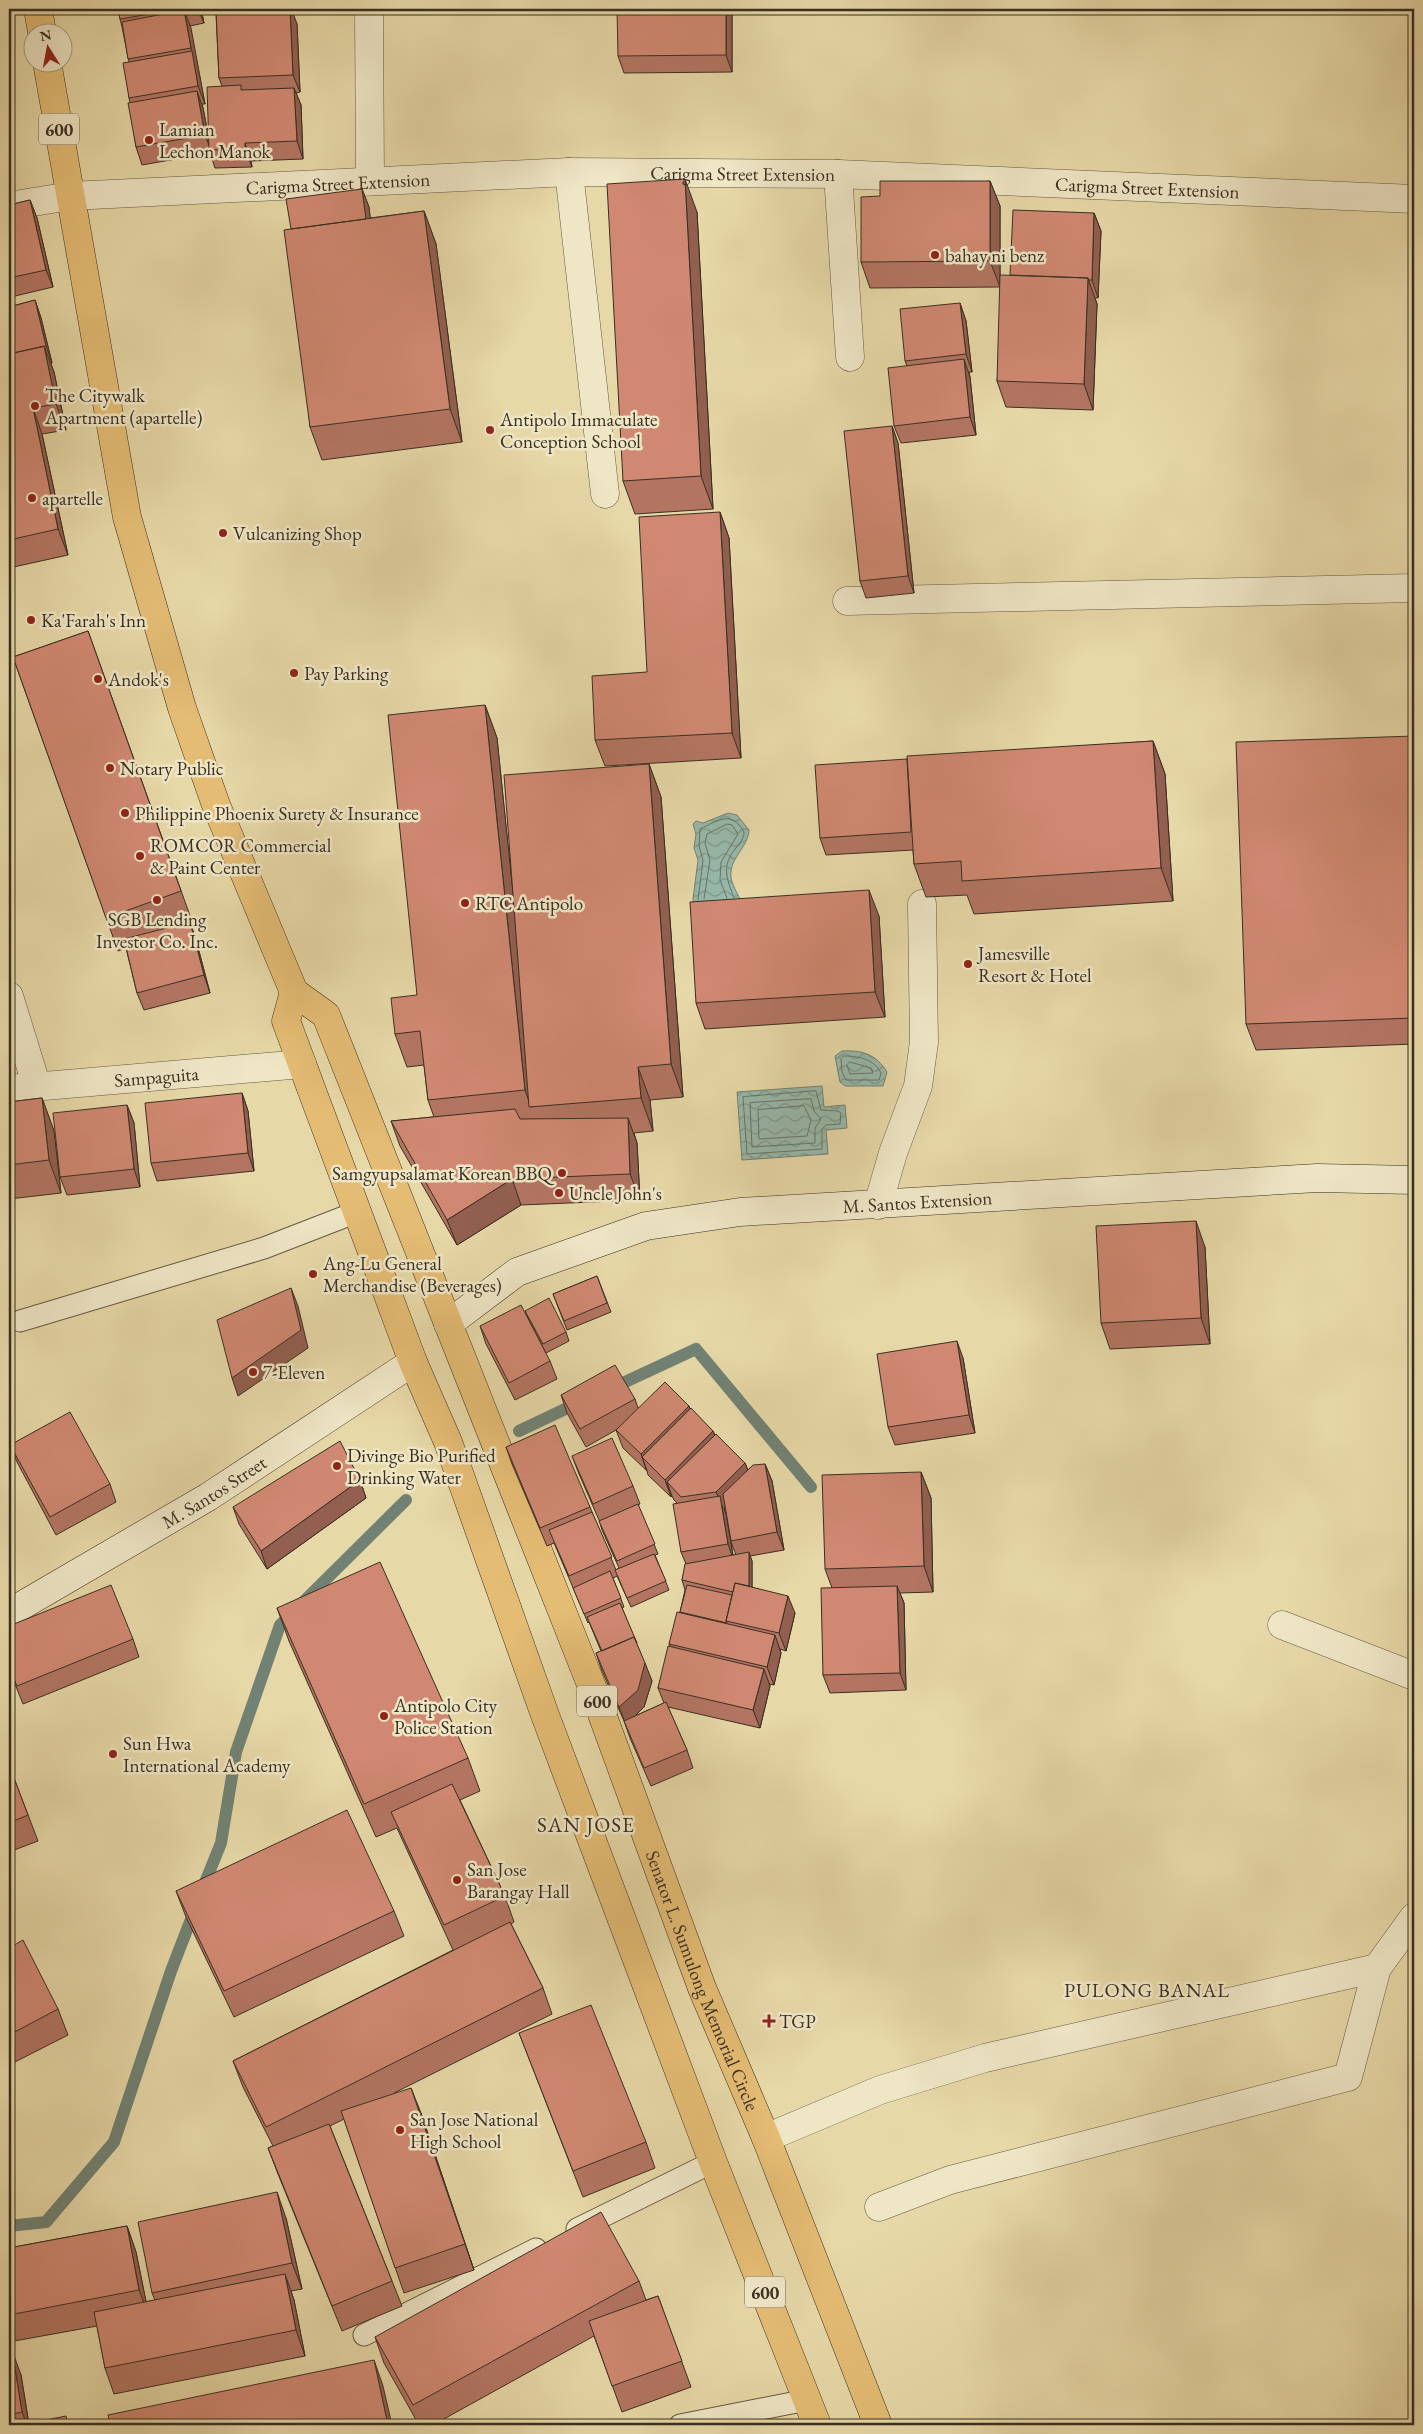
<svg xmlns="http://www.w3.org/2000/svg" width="1423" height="2434" viewBox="0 0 1423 2434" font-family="'EB Garamond',serif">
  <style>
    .water { fill: url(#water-waves); stroke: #718274 }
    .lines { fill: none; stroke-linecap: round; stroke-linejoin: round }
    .shore { stroke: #687466; stroke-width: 1 }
    .stream { stroke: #718274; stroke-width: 12 }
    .lane-casing { stroke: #645943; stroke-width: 23 }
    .street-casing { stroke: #645943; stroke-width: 29 }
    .secondary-casing { stroke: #392f22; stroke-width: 29 }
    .primary-casing { stroke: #392f22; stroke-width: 29 }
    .lane { stroke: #efe6c6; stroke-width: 21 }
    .street { stroke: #efe6c6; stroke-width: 28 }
    .secondary { stroke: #efe6c6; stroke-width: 28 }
    .primary { stroke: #e4bc74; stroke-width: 28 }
    .wall { fill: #b37562; stroke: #392f22; fill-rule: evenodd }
    .shaded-wall { fill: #925f50; stroke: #392f22 }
    .building { fill: #d08872; stroke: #392f22 }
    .poi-dot { fill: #8f2418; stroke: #efe6c6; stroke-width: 2 }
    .labels { text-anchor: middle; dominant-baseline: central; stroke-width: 5; stroke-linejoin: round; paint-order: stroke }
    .shield { fill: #efe6c6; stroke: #706653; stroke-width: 1 }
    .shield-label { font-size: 18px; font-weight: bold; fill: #392f22 }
    .poi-label { font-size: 19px; fill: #392f22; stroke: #efe6c6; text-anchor: start }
    .street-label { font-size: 19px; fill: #392f22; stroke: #efe6c6 }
    .neighbourhood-label { font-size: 20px; letter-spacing: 1px; fill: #392f22; stroke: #efe6c6 }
    .quarter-label { font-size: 21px; letter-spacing: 1px; fill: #392f22; stroke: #efe6c6 }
  </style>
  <defs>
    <pattern id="water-waves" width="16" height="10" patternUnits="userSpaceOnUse" patternTransform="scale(1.25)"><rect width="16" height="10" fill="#97b9ab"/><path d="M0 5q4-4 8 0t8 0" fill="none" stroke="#7c978b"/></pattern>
  </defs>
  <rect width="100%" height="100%" fill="#e7d8a7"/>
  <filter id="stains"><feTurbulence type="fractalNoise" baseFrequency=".004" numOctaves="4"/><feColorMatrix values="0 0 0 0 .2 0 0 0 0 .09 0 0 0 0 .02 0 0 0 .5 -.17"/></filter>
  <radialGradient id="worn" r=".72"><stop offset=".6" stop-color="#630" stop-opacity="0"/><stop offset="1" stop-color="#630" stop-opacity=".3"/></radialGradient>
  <!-- water -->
  <path class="water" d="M728 813 737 815 749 830C748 848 729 858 731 877 732 884 737 893 740 899L695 912 693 899 698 860 694 848 696 834 693 824 696 821 703 823Z
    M842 1051C862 1050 876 1054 887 1072L883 1086H845L840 1082 835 1056Z
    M822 1086 824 1107 845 1105 847 1128 826 1130 828 1154 742 1160 737 1092Z"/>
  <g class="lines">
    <!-- shore -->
    <path class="shore" d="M704 899 710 860 705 843 707 834 727 824 732 825 738 834 721 862 720 880 727 898
      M698 900 703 860 699 846 700 829C718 821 731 809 744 832 744 839 740 843 735 849 721 867 727 879 734 898
      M844 1056C859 1056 874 1059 881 1073L879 1080H846L842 1072 841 1059Z
      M850 1062 871 1068 873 1073 850 1074 847 1065Z
      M816 1091 821 1110 838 1111 841 1113 840 1124 826 1125 822 1129V1149L747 1154 743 1097Z
      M811 1099 814 1111 821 1119 815 1128V1143L752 1147 750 1103Z
      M804 1106 811 1120 807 1136 759 1139 758 1110Z"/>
    <!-- stream -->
    <path class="stream" d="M610 1389 696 1349 811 1487
      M519 1431 580 1402
      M202 1890 221 1843 236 1752 280 1625 406 1500
      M9 2226 46 2222 114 2142 171 1971 195 1909"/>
    <!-- lane casing -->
    <g class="lane-casing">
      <path id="lane" d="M20 1321 264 1248 357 1212
        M577 2229 713 2162
        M364 2335 536 2249
        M680 2425 807 2400"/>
    </g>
    <!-- street casing -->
    <g class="street-casing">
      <g id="street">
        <path d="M369 9 370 181"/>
        <path d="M569 172 605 494"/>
        <path d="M838 174 850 357"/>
        <path id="s1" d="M9 206 70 196 569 172 838 174 1414 199"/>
        <path d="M847 601 1414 588"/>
        <path d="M9 996 37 1087"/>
        <path id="s2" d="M9 1089 302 1064"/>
        <path d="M878 1205 893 1153 918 1086 924 1042 922 904"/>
        <path d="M1282 1625 1414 1676"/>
        <path d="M766 2138 880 2090 985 2058 1377 1968"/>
        <path d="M879 2207 950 2180 1348 2077 1377 1968 1414 1917"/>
      </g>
    </g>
    <!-- secondary casing -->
    <g class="secondary-casing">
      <g id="secondary">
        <path id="s3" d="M448 1324 517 1272 646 1226 740 1212 1317 1178 1414 1180"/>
        <path id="s4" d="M9 1613 208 1497 413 1362"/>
      </g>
    </g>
    <!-- primary casing -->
    <g class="primary-casing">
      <g id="primary">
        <path d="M38 9 42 32"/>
        <path id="s5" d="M47 62 127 517 182 708 216 805 294 992 326 1015 594 1692 702 1988 766 2138 878 2425"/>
        <path d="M294 992 286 1021 413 1362 448 1442 545 1715 713 2162 817 2425"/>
      </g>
    </g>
    <!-- lane -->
    <use href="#lane" class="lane"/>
    <!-- street -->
    <use href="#street" class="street"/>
    <!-- secondary -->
    <use href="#secondary" class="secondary"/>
    <!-- primary -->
    <use href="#primary" class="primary"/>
  </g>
  <!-- wall -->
  <path class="wall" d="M118 9H201L204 23 190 26 205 104H202L203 108 209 139 222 86 219 78 216 13 215 9H295V14H293L297 24 300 92 296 93 301 105 303 159 251 161 252 167 215 168 210 153 142 165 136 147 130 102 129 98V62L122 27 120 19Z
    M732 9V72L624 73 618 56Z
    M990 181 1000 206V287L870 288 861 262 880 196Z
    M362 189 369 207 370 218 424 211 436 244 462 442 322 460 310 427 291 229Z
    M30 200 37 218 53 287 11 297 9 292V205Z
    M697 212 713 509 635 514 623 481Z
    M1094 213 1101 231 1098 298H1095L1097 304 1093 410 1006 407 997 381 1010 275Z
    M35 300 41 318 52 363 51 364 54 372 66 430 42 434 68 555 9 568V307Z
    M960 303 966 321 972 372H969L970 377 976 435 901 443 894 426 907 366 905 361Z
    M892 426 898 443 914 593 866 598 860 581Z
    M720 512 729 538 741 758 605 766 595 740 647 672Z
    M88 631 193 924 191 925 196 940 210 993 144 1010 137 993 126 948 118 951 13 657Z
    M485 705 497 738 512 886 649 764 661 797 683 1097 650 1100 653 1131 634 1133 637 1143 640 1200 521 1205 457 1245 400 1146 391 1121 434 1117 428 1100 424 1065 407 1067 395 1034 417 995Z
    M1414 736V1044L1256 1050 1246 1024Z
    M1153 741 1165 774 1173 901 974 914 967 895 926 897 914 864 913 850 826 855 820 838 907 759Z
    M879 916 885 1017 705 1029 696 1003Z
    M242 1093 248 1111 254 1171 157 1181 151 1163Z
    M42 1098 54 1131 61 1193 9 1199V1102Z
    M127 1105 134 1123 140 1187 67 1195 60 1177Z
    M1205 1247 1210 1344 1110 1349 1101 1323Z
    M597 1276 611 1312 567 1330 553 1294Z
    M525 1311 566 1332 569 1341 546 1353 529 1320Z
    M480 1326 550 1361 557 1379 515 1400 486 1344Z
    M963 1358 975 1433 895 1445 888 1427Z
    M561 1395 635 1399 638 1408 689 1406 690 1409 713 1431 715 1435 745 1463 748 1470 765 1464 772 1481 784 1550 750 1556 752 1561V1587L795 1613 786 1651 780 1649 781 1653 774 1685 769 1684 770 1686 760 1728 668 1707 687 1750 693 1768 651 1786 630 1738 624 1721 602 1671 596 1653 601 1651 589 1622 588 1623 554 1543 547 1546 512 1464 506 1447 590 1507 616 1570 619 1568 602 1530 599 1520 579 1474 572 1456 633 1486 640 1504 638 1505 658 1554 655 1555 669 1590 631 1607 617 1576 613 1578 624 1607 622 1608 652 1681 644 1707 635 1716 664 1703 658 1688 670 1646 669 1644 680 1612 685 1590 682 1580 686 1564 681 1552 677 1503 674 1500 672 1496 671 1497 648 1475 647 1471 623 1448 616 1430 586 1447 567 1413ZM731 1542 736 1555H733Z
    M10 1445 110 1484 116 1502 56 1535 17 1462Z
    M921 1472 931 1498 933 1592 900 1593 904 1603 906 1690 830 1693 823 1675 832 1588 825 1569Z
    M360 1480 366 1498 267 1569 239 1524 233 1507Z
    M277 1608 468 1758 480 1791 460 1800 505 1896 514 1922 511 1924 543 1988 552 2014 394 2093 421 2113 474 2270 404 2293 344 2119 330 2126 402 2306 342 2331 278 2174 268 2148 273 2146 243 2087 233 2061 453 1950 401 1837 397 1828 376 1837 289 1641Z
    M9 1626 133 1639 139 1657 23 1704 9 1669Z
    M9 1765 38 1841 9 1852Z
    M176 1891 394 1911 404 1936 234 2017 186 1917Z
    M9 1948 58 2009 68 2035 9 2065Z
    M519 2033 646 2142 655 2168 583 2197Z
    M286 2218 302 2289 291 2291 294 2300 305 2356 114 2394 105 2368 97 2326 9 2342V2248L127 2226 136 2252 146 2302 155 2300 152 2293Z
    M639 2281 646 2300 658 2296 691 2387 622 2412 594 2336 433 2425H419L384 2363 375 2337Z
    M9 2350 21 2375 29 2424 70 2425H9Z"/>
  <!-- shaded-wall -->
  <path class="shaded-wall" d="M198 9H201L204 23Z
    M290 9H291L297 24 300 92 293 75Z
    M726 9H732V72L726 55Z
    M184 10 191 28 205 104 198 86Z
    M294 88 301 105 303 159 297 141Z
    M197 91 203 108 211 150 205 135Z
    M245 143 251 161 252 167 245 149Z
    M685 179 697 212 713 509 701 476Z
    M990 181 1000 206V287L990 261Z
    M362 189 369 207 374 248 367 230Z
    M30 200 37 218 53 287 46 270Z
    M424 211 436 244 462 442 450 409Z
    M1094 213 1101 231 1098 298 1092 280Z
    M1088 278 1097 304 1093 410 1084 384Z
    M35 300 41 318 52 363 46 346Z
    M960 303 966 321 972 372 966 354Z
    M44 346 54 372 66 430 56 404Z
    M964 359 970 377 976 435 970 417Z
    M33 408 42 434 68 555 58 529Z
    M892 426 898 443 914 593 908 576Z
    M720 512 729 538 741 758 732 733Z
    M485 705 497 738 535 1106 531 1107 525 1090Z
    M1153 741 1165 774 1173 901 1161 868Z
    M649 764 661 797 683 1097 671 1064Z
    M869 890 879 916 885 1017 875 992Z
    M190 922 196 940 210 993 204 975Z
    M638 1067 650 1100 653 1131 641 1098Z
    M242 1093 248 1111 254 1171 248 1153Z
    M42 1098 54 1131 61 1193 49 1160Z
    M127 1105 134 1123 140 1187 134 1169Z
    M628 1118 637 1143 640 1200 630 1174Z
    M512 1179 521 1205 457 1245 447 1220Z
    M1196 1221 1205 1247 1210 1344 1201 1318Z
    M291 1288 298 1306 308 1348 238 1396 232 1378Z
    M957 1341 963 1358 975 1433 969 1415Z
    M689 1406 695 1424 642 1457 647 1471 641 1454Z
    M713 1431 720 1449 667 1482 672 1496 671 1497 665 1480Z
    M745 1463 752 1481 724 1508 726 1514 734 1562 728 1544 722 1506 716 1492Z
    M765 1464 772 1481 784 1550 777 1532Z
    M921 1472 931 1498 933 1592 924 1566Z
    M360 1480 366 1498 267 1569 261 1551Z
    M749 1552 752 1561V1599L749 1590Z
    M897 1586 904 1603 906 1690 900 1673Z
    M788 1596 795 1613 786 1651 779 1633Z
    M775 1635 781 1653 774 1685 767 1667Z
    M645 1663 652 1681 644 1707 626 1725 619 1707Z
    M764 1669 770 1686 760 1728 753 1710Z
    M411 2088 421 2113 474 2270Z
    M277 2192 286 2218 302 2289 292 2263Z
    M127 2226 136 2252 149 2316 139 2290Z
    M285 2274 294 2300 305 2356 296 2330Z
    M12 2350 21 2375 29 2425H27L22 2412Z
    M374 2360 383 2386 392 2425H388Z"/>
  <!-- building -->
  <path class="building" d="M118 9H180L120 19Z
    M247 9H290L293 75 219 78 216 10Z
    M617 9H726V55L618 56Z
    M184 10 191 48 128 59 122 22Z
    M192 51 198 86 129 98 123 63Z
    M241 85V90L294 88 297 141 245 143V149L209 150 207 87Z
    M197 91 205 135 136 147 128 103Z
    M685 179 701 476 623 481 607 184Z
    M880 181H990V261L861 262V197L880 196Z
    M362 189 366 219 291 229 286 199Z
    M30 200 46 270 9 278V205Z
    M1013 210 1094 213 1092 280H1089L1088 278 1010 275Z
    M424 211 450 409 310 427 284 230Z
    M1000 275 1088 278 1084 384 997 381Z
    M35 300 46 346 9 354V307Z
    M960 303 966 354 905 361 900 309Z
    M44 346 56 404 33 408 58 529 9 540V354Z
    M964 359 970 417 894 426 888 368Z
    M892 426 908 576 860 581 844 431Z
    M720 512 732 733 595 740 592 676 647 672 639 517Z
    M88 631 181 891 106 918 13 657Z
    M485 705 525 1090 428 1100 420 1031 395 1034 391 998 417 995 388 715Z
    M1414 736V1018L1246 1024 1236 742Z
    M1153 741 1161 868 962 881 961 861 914 864 907 756Z
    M907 759 911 832 820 838 815 765Z
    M649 764 671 1064 638 1067 641 1098 529 1107 504 775Z
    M869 890 875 992 696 1003 690 902Z
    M190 922 204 975 137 993 124 939Z
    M242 1093 248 1153 151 1163 145 1103Z
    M42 1098 49 1160 9 1165V1102Z
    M127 1105 134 1169 60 1177 53 1113Z
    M515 1109 520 1119 628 1118 630 1174 512 1179 447 1220 391 1121Z
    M1196 1221 1201 1318 1101 1323 1096 1226Z
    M597 1276 607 1303 564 1321 553 1294Z
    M291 1288 301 1330 232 1378 217 1320Z
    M549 1298 566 1332 543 1344 525 1311Z
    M521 1305 550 1361 509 1383 480 1326Z
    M957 1341 969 1415 888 1427 877 1354Z
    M615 1365 635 1399 580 1429 561 1395Z
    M665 1382 689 1406 641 1454 616 1430Z
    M691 1408 713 1431 665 1480 642 1457Z
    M70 1412 110 1484 50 1517 10 1445Z
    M555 1425 590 1507 540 1528 506 1447Z
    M716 1434 745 1463 716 1492 681 1497 667 1482Z
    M612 1438 633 1486 593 1504 572 1456Z
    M340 1441 360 1480 261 1551 233 1507Z
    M765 1464 777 1532 731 1541 723 1494 753 1465Z
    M921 1472 924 1566 825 1569 822 1475Z
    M720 1496 728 1544 681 1552 673 1504Z
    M638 1504 655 1544 617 1561 599 1521Z
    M592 1512 612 1557 569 1576 549 1530Z
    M749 1552V1586L735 1583 733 1592 682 1580 685 1564Z
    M654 1554 666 1581 627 1598 615 1570Z
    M380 1562 468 1758 364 1804 277 1608Z
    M610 1571 621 1598 584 1614 573 1588Z
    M735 1583 788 1596 779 1633 726 1621Z
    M111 1585 133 1639 17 1686 9 1667V1626Z
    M687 1585 732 1595 726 1621 727 1623 680 1612Z
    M897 1586 900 1673 823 1675 821 1588Z
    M620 1603 637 1643 634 1637 602 1651 587 1617Z
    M677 1612 775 1635 767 1667 669 1644Z
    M634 1637 645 1663 638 1690 619 1707 596 1653Z
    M668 1646 764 1669 753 1710 658 1688Z
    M666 1702 687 1750 644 1768 624 1721Z
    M9 1765 28 1815 9 1823Z
    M452 1784 505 1896 444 1925 391 1812Z
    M347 1810 394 1911 224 1991 176 1891Z
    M510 1922 543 1988 266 2127 233 2061Z
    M23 1940 58 2009 9 2035V1948Z
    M591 2005 646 2142 573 2171 519 2033Z
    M411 2088 465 2244 395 2268 341 2111Z
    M329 2124 392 2281 332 2306 268 2148Z
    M277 2192 292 2263 152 2293 138 2222Z
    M601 2212 639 2281 413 2405 375 2337Z
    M127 2226 139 2290 9 2315V2248Z
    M285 2274 296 2330 105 2368 94 2312Z
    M658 2296 682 2361 612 2386 589 2321Z
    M9 2350H12L22 2412 9 2415Z
    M374 2360 388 2425H110L108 2415Z
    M66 2416 68 2425H21Z"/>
  <!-- markers -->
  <g class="poi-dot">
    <circle cx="149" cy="140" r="5"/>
    <circle cx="935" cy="255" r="5"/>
    <circle cx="35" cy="406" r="5"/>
    <circle cx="490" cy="430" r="5"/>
    <circle cx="32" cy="498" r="5"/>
    <circle cx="223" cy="533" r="5"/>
    <circle cx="31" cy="620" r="5"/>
    <circle cx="294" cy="673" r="5"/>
    <circle cx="98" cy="679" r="5"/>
    <circle cx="110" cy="768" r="5"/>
    <circle cx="125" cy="813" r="5"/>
    <circle cx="140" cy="856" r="5"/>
    <circle cx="157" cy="900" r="5"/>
    <circle cx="465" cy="903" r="5"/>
    <circle cx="968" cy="964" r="5"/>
    <circle cx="562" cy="1173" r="5"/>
    <circle cx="559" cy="1193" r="5"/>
    <circle cx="313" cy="1274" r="5"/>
    <circle cx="253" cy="1372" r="5"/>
    <circle cx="337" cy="1466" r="5"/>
    <circle cx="384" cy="1716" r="5"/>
    <circle cx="113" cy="1754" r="5"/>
    <circle cx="457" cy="1880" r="5"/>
    <path d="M766.5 2013.5h5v5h5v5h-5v5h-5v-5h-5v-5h5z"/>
    <circle cx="400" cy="2130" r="5"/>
  </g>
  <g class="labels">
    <!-- shield labels -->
    <g class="shield">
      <rect x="39" y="113.5" width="40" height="31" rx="4"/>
      <rect x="577" y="1685.5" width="40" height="31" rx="4"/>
      <rect x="745" y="2276.5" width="40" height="31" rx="4"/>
    </g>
    <g class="shield-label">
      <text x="59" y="129">600</text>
      <text x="597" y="1701">600</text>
      <text x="765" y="2292">600</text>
    </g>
    <!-- poi labels -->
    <g class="poi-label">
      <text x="159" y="129">Lamian<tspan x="159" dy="22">Lechon Manok</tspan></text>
      <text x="945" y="255">bahay ni benz</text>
      <text x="45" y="395">The Citywalk<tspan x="45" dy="22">Apartment (apartelle)</tspan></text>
      <text x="500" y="419">Antipolo Immaculate<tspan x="500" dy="22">Conception School</tspan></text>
      <text x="42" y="498">apartelle</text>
      <text x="233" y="533">Vulcanizing Shop</text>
      <text x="41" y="620">Ka'Farah's Inn</text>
      <text x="304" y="673">Pay Parking</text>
      <text x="108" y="679">Andok's</text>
      <text x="120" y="768">Notary Public</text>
      <text x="135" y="813">Philippine Phoenix Surety &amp; Insurance</text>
      <text x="150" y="845">ROMCOR Commercial<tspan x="150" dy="22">&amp; Paint Center</tspan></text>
      <text x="475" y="903">RTC Antipolo</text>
      <text x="157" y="919" text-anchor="middle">SGB Lending<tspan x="157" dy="22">Investor Co. Inc.</tspan></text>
      <text x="978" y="953">Jamesville<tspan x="978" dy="22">Resort &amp; Hotel</tspan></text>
      <text x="552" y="1173" text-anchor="end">Samgyupsalamat Korean BBQ</text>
      <text x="569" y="1193">Uncle John's</text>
      <text x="323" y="1263">Ang-Lu General<tspan x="323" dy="22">Merchandise (Beverages)</tspan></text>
      <text x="263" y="1372">7-Eleven</text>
      <text x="347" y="1455">Divinge Bio Purified<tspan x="347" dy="22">Drinking Water</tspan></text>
      <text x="394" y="1705">Antipolo City<tspan x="394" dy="22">Police Station</tspan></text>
      <text x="123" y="1743">Sun Hwa<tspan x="123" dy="22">International Academy</tspan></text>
      <text x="467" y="1869">San Jose<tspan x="467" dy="22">Barangay Hall</tspan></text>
      <text x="779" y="2021">TGP</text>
      <text x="410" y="2119">San Jose National<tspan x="410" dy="22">High School</tspan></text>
    </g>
    <!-- street labels -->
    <g class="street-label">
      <text stroke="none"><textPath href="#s1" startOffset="735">Carigma Street Extension</textPath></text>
      <text stroke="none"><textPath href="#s1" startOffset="330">Carigma Street Extension</textPath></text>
      <text stroke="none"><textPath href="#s1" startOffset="1140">Carigma Street Extension</textPath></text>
      <text stroke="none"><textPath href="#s2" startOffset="148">Sampaguita</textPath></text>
      <text stroke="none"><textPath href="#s3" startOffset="496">M. Santos Extension</textPath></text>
      <text stroke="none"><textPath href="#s4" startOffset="238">M. Santos Street</textPath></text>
      <text stroke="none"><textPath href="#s5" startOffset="2042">Senator L. Sumulong Memorial Circle</textPath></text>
    </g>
    <!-- neighbourhood labels -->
    <g class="neighbourhood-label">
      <text x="1147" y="1990">PULONG BANAL</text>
    </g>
    <!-- quarter labels -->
    <g class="quarter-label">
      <text x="586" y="1824">SAN JOSE</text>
    </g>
  </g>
  <!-- margin -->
  <rect width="1423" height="2434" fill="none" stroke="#e7d8a7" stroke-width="30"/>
  <rect x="10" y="10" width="1403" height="2414" fill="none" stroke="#392f22" stroke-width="2.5"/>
  <rect x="15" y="15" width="1393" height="2404" fill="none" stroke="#392f22"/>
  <!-- north arrow -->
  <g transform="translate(48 48) rotate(349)"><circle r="24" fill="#efe6c6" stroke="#a69d84"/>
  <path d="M0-4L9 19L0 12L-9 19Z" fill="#8f2418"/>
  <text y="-8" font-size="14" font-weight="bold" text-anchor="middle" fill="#392f22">N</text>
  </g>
  <rect width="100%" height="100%" filter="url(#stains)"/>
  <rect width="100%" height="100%" fill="url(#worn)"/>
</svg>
